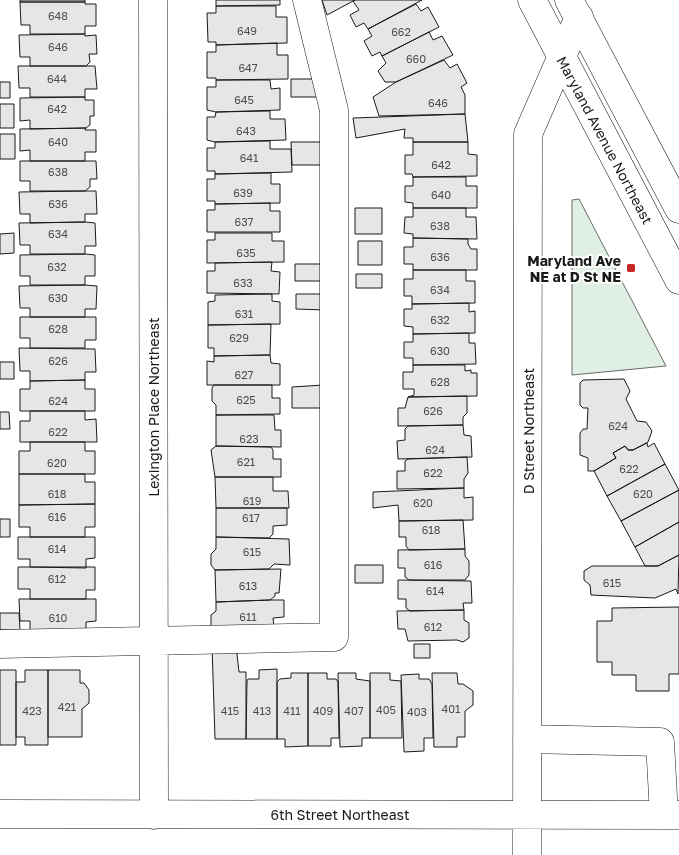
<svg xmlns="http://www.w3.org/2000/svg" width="679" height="855" viewBox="0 0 679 855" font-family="'Golos Text',sans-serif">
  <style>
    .green { fill: #e0efe3; stroke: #6a6a6a }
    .building { fill: #e6e6e6; stroke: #1a1a1a }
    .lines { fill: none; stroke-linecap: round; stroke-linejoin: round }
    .minor-casing { stroke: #1a1a1a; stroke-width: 29 }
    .major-casing { stroke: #1a1a1a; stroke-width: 29 }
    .minor { stroke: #fff; stroke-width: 28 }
    .major { stroke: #fff; stroke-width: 28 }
    .poi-dot { fill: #c62828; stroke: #fff; stroke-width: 2 }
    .labels { text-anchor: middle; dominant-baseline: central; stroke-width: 4; stroke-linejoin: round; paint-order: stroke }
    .number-label { font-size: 11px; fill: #4d4d4d }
    .street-label { font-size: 14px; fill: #1a1a1a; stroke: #fff }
    .poi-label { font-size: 14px; font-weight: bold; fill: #1a1a1a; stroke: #fff; text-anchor: end }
  </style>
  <rect width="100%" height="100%" fill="#fff"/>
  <!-- green -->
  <path class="green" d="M579 199 666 366 572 375V200Z"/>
  <!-- building -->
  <path class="building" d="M20 0H85V2H20Z
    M216 0H280V5L216 6Z
    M322 0H355L327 15Z
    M355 0H422L368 29 364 23 356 27 350 15 359 10 353 1Z
    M20 2H85V4H96V26H85V34H30V25H21Z
    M416 4 421 11 428 7 439 27 382 56 380 52 372 56 364 41 372 36 368 29Z
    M216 6H276V17H287V43L216 45V42H208L207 13H216Z
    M429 32 433 40 442 36 453 55 396 82H385L378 71 386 63 382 56Z
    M85 34V36L96 35 97 54H89L90 62 86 66H30V57H20L19 35Z
    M277 43V55H288V79L216 80V78H207V52H216V45Z
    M444 60 450 68 457 64 467 83 461 87 465 95V114L379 116 373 97 396 82Z
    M18 66H95L97 89H85V97H30V88H19Z
    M291 79H318L319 97H291Z
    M216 80H270L271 89 280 88V110L216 112 207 110V87H216Z
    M0 82H10V98H0Z
    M85 97V100H94V116H90V125L86 128 30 129V120L20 121V98Z
    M0 104H14V128H0Z
    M270 111V119H285L286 140 215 142 207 140V117H215L216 112Z
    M465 114 468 142H413V138H404L405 129 356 138 353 118Z
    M86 128 85 130H96V152H85V161H30V150L20 151V129Z
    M0 134H15V159H0Z
    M270 141V149H291L292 172 215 174V171H207V148H215V142Z
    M291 142H324L325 165H292Z
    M413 142H468V154L477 155V176L413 177 412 174H405V155H413Z
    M20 161H96L97 179H90V187L85 191H30V181H20Z
    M271 173V184H280V203L215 204V201H207V179H215V174Z
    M413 177H466V186H477V208H413V203L405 202V186H413Z
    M85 191H96L97 214H85V222L30 223V214H20L19 192Z
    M270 203V211H280V232H207V210H215V204Z
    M355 208H382V234H355Z
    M413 208H466V217H476L477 239 413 238V234L404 233 405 217H413Z
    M85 222 95 223 96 246H85V254H30V245H20L19 223Z
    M14 233V253L0 254V234Z
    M215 233H272V241H284V262L207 263V240H215Z
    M413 238 468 239V244L471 249H477V270H413V264H404V247H413Z
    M358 241H382V265H358Z
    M85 254 95 255V276H85V285H30V276H20V255Z
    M272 262 271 271 280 272 279 294 207 293V271H215V263Z
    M295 264H324V281H295Z
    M413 270H466V281H475V303L412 304V296H404V279H413Z
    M356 274H382V288H356Z
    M85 285 97 286 96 309H85V317H30V308H20L19 286Z
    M272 294V301L280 302V324L208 325V302L215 301V295Z
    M296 294H324V310L296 309Z
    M469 303V312L475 311V333L413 334V327L404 326V309H412V304Z
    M20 317H96V340H85V348H30V338H20Z
    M271 324 270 355 214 356V348H208V325Z
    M469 333V343H475L476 364 413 365V358H404V342H413V334Z
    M19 348 95 349 96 372H85V380L30 381V371H20Z
    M270 355 271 363 280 364V385H207V361L214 362V356Z
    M0 362H14V379H0Z
    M413 365H465V371L471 370V373H477V396L408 397 414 395V389H403V372H413Z
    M624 379 630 391 626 399 637 421 646 422 652 431 648 442 633 450H628L625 446 613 453 616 458 594 471H588V458L580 455V433L583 429H587L588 408H583L580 405V383L583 380Z
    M85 380V389H95V411H20V389H30V381Z
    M214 385H272V398H280V414L216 415V405L212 401V388Z
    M323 385V408H292V387Z
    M467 396V413L463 417V425L398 426V408H405L408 397Z
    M30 411H85V420L96 419 97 442H20V421H30Z
    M0 412H9L10 429H0Z
    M216 415H274L275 430H281V447L216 446Z
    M463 425 464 435 471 436 472 457 398 459 397 441 405 440V429L408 426Z
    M30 442H85V451H95V474H19V451H30Z
    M647 443 648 447 654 443 665 464 607 496 594 471 616 458 613 453 625 446 628 450H633Z
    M216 446 271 447 273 450V459H281V477H215L211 450Z
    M467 457 468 473 464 479V488L397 489V471H405V461L408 459Z
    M665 464 679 490 621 521 607 496Z
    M19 474H85V482H95V504L19 505Z
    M215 477H273V491H288L289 508H216Z
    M464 488V498L473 497V520L399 521 398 505 373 508V492Z
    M679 490V522L635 547 621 521Z
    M95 504V527H85V537H30V527H19V505Z
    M216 508H287V525L273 526V534L269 538 216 537Z
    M0 519H10V537H0Z
    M463 520 465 549 409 550 406 546V537H399V521Z
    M679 522V555L658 566H645L635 547Z
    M18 537H95V558L86 559V568L30 567V559H18Z
    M216 537 289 539 290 565 274 564 269 569 215 570 211 565V554L216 549Z
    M465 549V556L469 561V575L465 580H409L405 577V568H398V550Z
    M679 555 678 594 676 589 655 598 591 595 590 585 584 580V571L592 566H658Z
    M355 565H383V583H355Z
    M18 567H95V590H86V599H30V589H18Z
    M281 569 279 593H275V596L270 600 216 602 215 570Z
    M398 580 471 581 472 603H463L464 610 410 611 406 608V599H398Z
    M19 599H96V621L86 622V631H30V621H20Z
    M270 600H284V617L273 618 274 627H211V615L216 611V602Z
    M679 607V674H669V691H636V675H612V662H597V621H612V608Z
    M464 610V620L469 623V638L463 642 457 640 408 641 405 629H398L397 611Z
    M0 613H19L20 630H0Z
    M414 644H430V658H414Z
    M236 645 239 672H246V739H215L212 646Z
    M277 669V739H246L247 681 248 679H259V670Z
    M0 670H16V745H0Z
    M25 670H48V745H25V737H16V682H25Z
    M48 670H80V683H84L89 690V703L82 709V737H48Z
    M291 673H308V746L285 747V739H277V682L280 679 291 678Z
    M308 673H327V679H336L338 682 339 738H331V746H308Z
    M338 673H356V679L370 681V738H362V746L340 747Z
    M370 673H390V680L401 681 402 738H370Z
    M432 673H457L458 684H463L473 691V705L465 711V737H457V747H434Z
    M419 674V679H429L432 684 433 738H424V751L404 752 401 675Z"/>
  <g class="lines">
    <!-- minor casing -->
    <g class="minor-casing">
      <path id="minor" d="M153 0 154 815
        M0 644 334 637V110L307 0
        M527 739 660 742 664 815
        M0 814 679 815
        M527 855 528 134 579 17"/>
    </g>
    <!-- major casing -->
    <g class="major-casing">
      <path id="major" d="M532 0 679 280
        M569 0 679 209"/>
    </g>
    <!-- minor -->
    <use href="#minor" class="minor"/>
    <!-- major -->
    <use href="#major" class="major"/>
  </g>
  <!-- markers -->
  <rect class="poi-dot" x="626" y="263" width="10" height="10" rx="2.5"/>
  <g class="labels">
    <!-- number labels -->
    <g class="number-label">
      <text x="58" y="15">648</text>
      <text x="247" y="30">649</text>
      <text x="401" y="31">662</text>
      <text x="58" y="46">646</text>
      <text x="416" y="58">660</text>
      <text x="248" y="67">647</text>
      <text x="57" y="78">644</text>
      <text x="244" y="99">645</text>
      <text x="438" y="102">646</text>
      <text x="57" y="108">642</text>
      <text x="246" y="130">643</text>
      <text x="58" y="141">640</text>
      <text x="249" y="157">641</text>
      <text x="441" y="164">642</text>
      <text x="58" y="171">638</text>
      <text x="243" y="192">639</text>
      <text x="441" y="194">640</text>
      <text x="58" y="203">636</text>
      <text x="244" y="221">637</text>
      <text x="440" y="225">638</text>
      <text x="58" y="233">634</text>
      <text x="246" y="252">635</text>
      <text x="440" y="256">636</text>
      <text x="57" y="266">632</text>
      <text x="243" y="282">633</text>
      <text x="440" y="289">634</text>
      <text x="58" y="297">630</text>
      <text x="244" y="313">631</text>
      <text x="440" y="319">632</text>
      <text x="58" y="328">628</text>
      <text x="239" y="337">629</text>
      <text x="440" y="350">630</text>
      <text x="58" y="360">626</text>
      <text x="244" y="374">627</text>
      <text x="440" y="381">628</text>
      <text x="246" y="399">625</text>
      <text x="58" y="400">624</text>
      <text x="433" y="410">626</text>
      <text x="618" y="425">624</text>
      <text x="58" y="431">622</text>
      <text x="249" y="438">623</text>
      <text x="435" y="449">624</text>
      <text x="246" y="461">621</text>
      <text x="57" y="462">620</text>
      <text x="629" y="468">622</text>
      <text x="433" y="472">622</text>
      <text x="57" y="493">618</text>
      <text x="643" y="493">620</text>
      <text x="252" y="500">619</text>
      <text x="423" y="502">620</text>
      <text x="57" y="516">616</text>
      <text x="251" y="517">617</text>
      <text x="431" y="529">618</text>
      <text x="57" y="548">614</text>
      <text x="252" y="551">615</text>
      <text x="433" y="564">616</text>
      <text x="57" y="578">612</text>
      <text x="612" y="582">615</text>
      <text x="248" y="585">613</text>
      <text x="435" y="590">614</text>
      <text x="248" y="616">611</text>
      <text x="58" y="617">610</text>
      <text x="433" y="626">612</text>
      <text x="67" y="706">421</text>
      <text x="451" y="708">401</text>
      <text x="386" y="709">405</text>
      <text x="32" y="710">423</text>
      <text x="230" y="710">415</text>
      <text x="262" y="710">413</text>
      <text x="292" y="710">411</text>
      <text x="323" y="710">409</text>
      <text x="354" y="710">407</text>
      <text x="417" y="711">403</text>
    </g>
    <!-- street labels -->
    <g class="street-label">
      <text transform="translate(605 140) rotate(62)">Maryland Avenue Northeast</text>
      <text transform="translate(153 407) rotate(-90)">Lexington Place Northeast</text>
      <text transform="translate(528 431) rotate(-90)">D Street Northeast</text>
      <text x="340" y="814">6th Street Northeast</text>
    </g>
    <!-- poi labels -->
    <g class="poi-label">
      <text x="621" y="260">Maryland Ave<tspan x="621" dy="16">NE at D St NE</tspan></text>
    </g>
  </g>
</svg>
